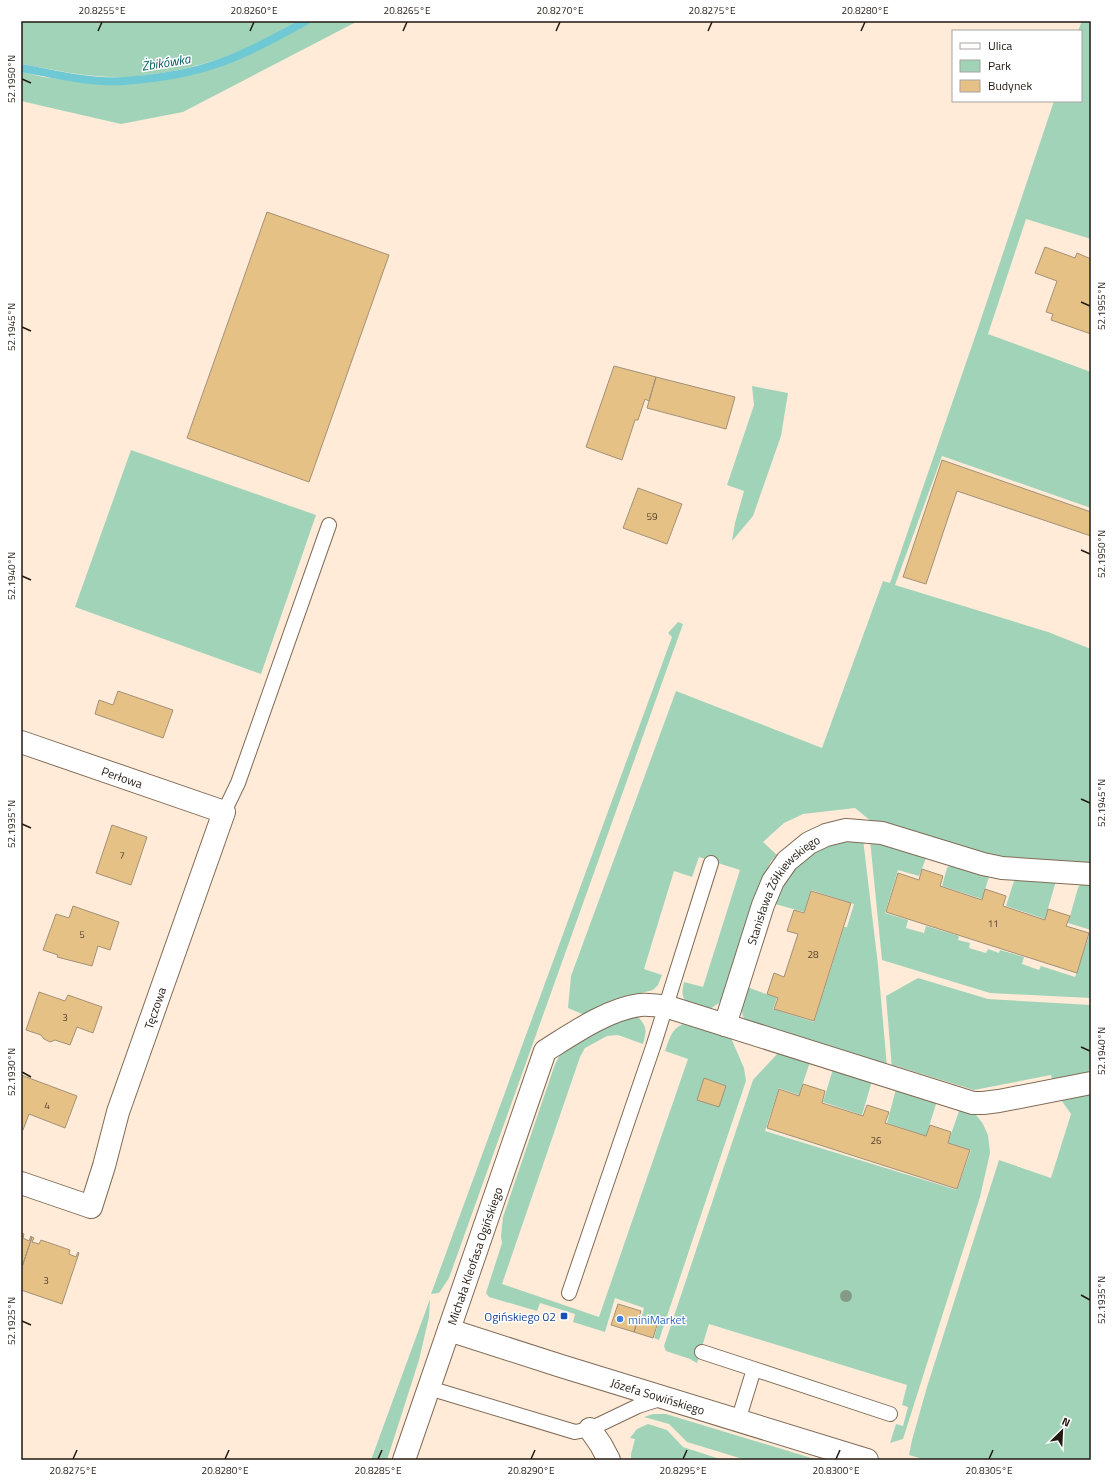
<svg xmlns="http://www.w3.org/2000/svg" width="1112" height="1481" viewBox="0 0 1112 1481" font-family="'Titillium Web',sans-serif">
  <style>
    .green { fill: #a1d3b9 }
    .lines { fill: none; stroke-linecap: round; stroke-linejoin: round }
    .stream { stroke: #6fc9d5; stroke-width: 8 }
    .building { fill: #e6c185; stroke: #a29178 }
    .service-casing { stroke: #806b56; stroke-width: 16 }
    .minor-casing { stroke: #806b56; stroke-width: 24 }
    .tertiary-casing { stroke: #806b56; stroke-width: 24 }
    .service { stroke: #fff; stroke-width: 14 }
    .minor { stroke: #fff; stroke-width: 22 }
    .tertiary { stroke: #fff; stroke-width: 22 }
    .tree { fill: #859a84 }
    .ticks { fill: none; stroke: #221911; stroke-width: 1.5 }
    .transit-dot { fill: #1a4fb4; stroke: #fff; stroke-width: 1.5 }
    .shop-dot { fill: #3f7fe0; stroke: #fff; stroke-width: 1.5 }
    .labels { text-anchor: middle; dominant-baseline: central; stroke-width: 3; stroke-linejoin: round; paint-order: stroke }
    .number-label { font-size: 10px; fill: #53432e }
    .street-label { font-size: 12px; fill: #221911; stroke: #fff }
    .transit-label { font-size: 12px; fill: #164399; stroke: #fff; text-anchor: end }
    .shop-label { font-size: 12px; fill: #366cbe; stroke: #fff; text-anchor: start }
    .water-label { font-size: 13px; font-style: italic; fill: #055861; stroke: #fff }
    .neatline { fill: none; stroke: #221911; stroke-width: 1.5 }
    .ticks-label { font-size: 10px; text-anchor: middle; fill: #221911 }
  </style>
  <rect width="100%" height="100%" fill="#ffebd8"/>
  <!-- green -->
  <path class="green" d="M21 21H298C281 30 265 40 247 48 212 64 162 76 123 77 89 78 55 70 21 64Z
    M313 21H358L183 112 121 124 21 101V72L43 77 92 82H127L178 76 217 68 278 40Z
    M1082 21H1091V239L1026 219 988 334 1091 372V508L942 456 895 585 1048 632 1091 649V863L1003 859 872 822 855 808 803 814 784 823 763 842 777 855 771 861 759 885 723 996 719 1003 710 1009C691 1004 678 1006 684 982L703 987 740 870 699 857 692 877 674 871 644 969 662 975 658 985 653 990 629 996 587 1016 568 1008 571 976 676 691 822 748 883 581 890 583 977 331 1054 101H1081V31H1078Z
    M752 386 788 393 781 436 753 516 732 541 735 523 744 491 727 485 754 405Z
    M131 450 316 515 261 674 75 607Z
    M678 622 683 624 449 1278 439 1293 431 1294 672 637 668 633Z
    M863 839 878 965 887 1067 746 1022C738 1011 744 999 747 987L777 998 773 1009 814 1022 844 927H847L854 904 811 890 804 912 775 904 773 902 789 873 811 853 837 842Z
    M870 840 926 858 919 876 898 870 885 913 908 920 906 928 924 933 926 926 959 936 958 940 970 943 969 948 986 953 988 949 999 953 1000 950 1024 957 1022 964 1039 970 1041 966 1075 977 1091 930 1068 923 1078 888C1081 883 1085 883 1091 883V998L990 993 882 960Z
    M952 863 987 874 989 877 982 899 942 886 947 868Z
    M1015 879 1056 881 1045 919 1006 906 1013 884Z
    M918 978 988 999 1091 1005V1067L1087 1073 1052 1079 1051 1075 974 1090 896 1066 892 1069 886 996Z
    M631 1017 639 1018C648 1028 646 1032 643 1044L618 1035 607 1036 585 1048 580 1057 502 1284 599 1317 688 1059 665 1051C669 1040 671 1029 683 1024L731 1038 744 1068 746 1081 659 1340 654 1338 659 1321 642 1316 644 1308 615 1298 605 1332 573 1322 575 1314 540 1303 537 1311 489 1297 486 1293 502 1243 501 1237 503 1217 554 1067 560 1054 573 1043Z
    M778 1053 810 1062 799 1095 779 1088 765 1131 957 1190 971 1150 948 1143 959 1111 961 1109 968 1111 977 1116 983 1124 988 1135 990 1153 980 1197 903 1439 890 1443 896 1424 903 1426 908 1407 902 1405 907 1385 709 1324 697 1363 690 1359 666 1351 664 1346 753 1080Z
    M833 1069 872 1081 862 1115 823 1102Z
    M896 1089 937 1101 926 1136 887 1123Z
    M1091 1090V1460H926L909 1455 912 1440 927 1387 999 1160 1051 1178 1071 1114 1059 1097Z
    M430 1299 429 1317 419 1360 387 1460H371Z
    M653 1414H666L818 1460H746L687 1442 669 1424 644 1417Z
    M648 1424 667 1430 683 1447 723 1460H631V1454L635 1439 630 1438 637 1429Z"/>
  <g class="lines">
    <!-- stream -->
    <path class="stream" d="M21 68C54 74 90 83 123 81 151 79 181 75 207 67 242 57 274 38 306 21"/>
  </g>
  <!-- building -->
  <path class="building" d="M267 212 389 255 309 482 187 438Z
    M1045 247 1075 258 1077 253 1091 259V334L1051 320 1053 314 1046 312 1057 281 1035 273Z
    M614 366 656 377 649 401 645 399 638 420H635L622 460 586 447Z
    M656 377 735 397 726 429 647 408Z
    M942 460 1091 512V536L957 491 926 584 903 577Z
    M638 488 682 504 667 544 623 528Z
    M118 691 173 710 163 738 95 714 99 700 113 705Z
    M112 825 147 837 131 885 96 873Z
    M922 869 943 876 940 886 982 900 985 889 1006 896 1003 906 1045 920 1048 909 1070 916 1066 926 1089 933 1077 973 886 912 898 873 919 880Z
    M811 891 851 903 814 1021 774 1009 778 998 767 994 774 973 784 977 798 934 787 931 794 910 804 913Z
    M73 906 119 922 110 950 98 946 92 966 57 957 58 955 43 950 56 914 69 918Z
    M39 992 65 1001 68 995 102 1007 93 1033 77 1027 70 1045 55 1040 50 1042 44 1039 41 1035 26 1030Z
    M21 1075 77 1096 65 1128 29 1114 23 1130 21 1129Z
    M704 1078 726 1086 719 1107 697 1100Z
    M803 1084 825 1091 822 1103 863 1116 867 1105 889 1112 885 1123 926 1136 930 1125 951 1132 948 1143 970 1150 957 1189 767 1128 779 1089 799 1096Z
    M21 1233 24 1234 23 1238 29 1241 31 1236 32 1237 21 1270Z
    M32 1237 34 1238 32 1242 39 1244 41 1240 70 1250 69 1254 76 1257 78 1252 79 1253 62 1304 21 1290V1270Z
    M618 1304 641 1311 634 1332 611 1325Z
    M639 1316 658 1322 653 1338 634 1332Z"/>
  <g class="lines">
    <!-- service casing -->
    <g class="service-casing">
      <path id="service" d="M224 812 238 783 329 525
        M569 1293 653 1047 711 863
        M702 1352 754 1369
        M429 1388 575 1432 590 1429 638 1406 663 1398
        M738 1421 754 1369 890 1414"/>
    </g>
    <!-- minor casing -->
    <g class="minor-casing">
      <g id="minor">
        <path id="s1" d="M21 742 224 812 118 1112 104 1166 91 1207 21 1183"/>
        <path id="s2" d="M725 1025 763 905 773 881 787 861 809 843 826 835 846 830 882 833 983 864 1002 868 1091 874"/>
        <path d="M590 1429 601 1445 609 1460"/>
        <path id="s3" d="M404 1460 545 1051C572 1034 608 1009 640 1005 648 1004 657 1006 665 1006L973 1103H983L999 1101 1091 1083"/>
      </g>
    </g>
    <!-- tertiary casing -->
    <g class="tertiary-casing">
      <g id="tertiary">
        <path id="s4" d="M449 1330 561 1366 867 1460"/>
      </g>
    </g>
    <!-- service -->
    <use href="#service" class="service"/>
    <!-- minor -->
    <use href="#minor" class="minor"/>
    <!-- tertiary -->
    <use href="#tertiary" class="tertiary"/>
  </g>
  <!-- trees -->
  <circle class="tree" cx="846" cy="1296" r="6"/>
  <!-- ticks -->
  <path class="ticks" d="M98 31 102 22M250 31 254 22M403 31 407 22M556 31 560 22M708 31 712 22M861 31 865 22M22 79 31 83M1081 302 1090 306M22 327 31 331M1081 550 1090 554M22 576 31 580M1081 799 1090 803M22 824 31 828M1081 1047 1090 1051M22 1072 31 1077M1081 1295 1090 1300M22 1321 31 1325M73 1459 77 1450M225 1459 229 1450M378 1459 382 1450M531 1459 535 1450M683 1459 687 1450M836 1459 840 1450M989 1459 993 1450"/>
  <!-- markers -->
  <rect class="transit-dot" x="560" y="1312" width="8" height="8" rx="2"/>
  <circle class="shop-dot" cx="620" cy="1319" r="4"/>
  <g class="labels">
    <!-- number labels -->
    <g class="number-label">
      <text x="652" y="516">59</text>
      <text x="122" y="855">7</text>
      <text x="993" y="923">11</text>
      <text x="82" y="934">5</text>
      <text x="813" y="954">28</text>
      <text x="65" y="1017">3</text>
      <text x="47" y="1105">4</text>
      <text x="876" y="1140">26</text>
      <text x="46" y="1280">3</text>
    </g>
    <!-- street labels -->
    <g class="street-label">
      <text stroke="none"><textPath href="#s1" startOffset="107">Perłowa</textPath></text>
      <text stroke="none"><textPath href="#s2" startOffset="150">Stanisława Żółkiewskiego</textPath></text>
      <text transform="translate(155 1008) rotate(-71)">Tęczowa</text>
      <text stroke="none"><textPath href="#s3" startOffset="216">Michała Kleofasa Ogińskiego</textPath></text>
      <text stroke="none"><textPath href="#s4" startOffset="219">Józefa Sowińskiego</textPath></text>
    </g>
    <!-- transit labels -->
    <g class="transit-label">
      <text x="556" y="1316">Ogińskiego 02</text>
    </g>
    <!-- shop labels -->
    <g class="shop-label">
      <text x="628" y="1319">miniMarket</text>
    </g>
    <!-- water labels -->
    <g class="water-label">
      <text transform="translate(166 62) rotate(-9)">Żbikówka</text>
    </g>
  </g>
  <!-- border -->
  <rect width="1112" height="1481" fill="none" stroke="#ffffff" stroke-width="44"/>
  <!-- legend -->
  <rect x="952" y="30" width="130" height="72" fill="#ffffff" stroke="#a7a3a0"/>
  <rect x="960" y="43" width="20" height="6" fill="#ffffff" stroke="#a7a3a0"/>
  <text x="988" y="50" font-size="12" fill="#221911">Ulica</text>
  <rect x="960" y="60" width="20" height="12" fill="#a1d3b9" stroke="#a7a3a0"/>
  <text x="988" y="70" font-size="12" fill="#221911">Park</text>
  <rect x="960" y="80" width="20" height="12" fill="#e6c185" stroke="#a7a3a0"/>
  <text x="988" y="90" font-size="12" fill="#221911">Budynek</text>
  <!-- north arrow -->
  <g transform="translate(1062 1431) rotate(24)" stroke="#ffffff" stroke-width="3" paint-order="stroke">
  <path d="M0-3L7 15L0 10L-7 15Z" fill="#221911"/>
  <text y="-6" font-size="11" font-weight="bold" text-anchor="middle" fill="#221911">N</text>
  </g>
  <rect x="22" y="22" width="1068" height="1437" class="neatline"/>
  <g class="ticks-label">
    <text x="102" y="14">20.8255°E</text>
    <text x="254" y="14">20.8260°E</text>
    <text x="407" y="14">20.8265°E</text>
    <text x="560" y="14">20.8270°E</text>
    <text x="712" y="14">20.8275°E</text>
    <text x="865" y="14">20.8280°E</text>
    <text transform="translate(11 79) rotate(-90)" y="4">52.1950°N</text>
    <text transform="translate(1101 306) rotate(-90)" y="4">52.1955°N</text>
    <text transform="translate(11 327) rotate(-90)" y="4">52.1945°N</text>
    <text transform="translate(1101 554) rotate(-90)" y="4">52.1950°N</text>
    <text transform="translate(11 576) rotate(-90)" y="4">52.1940°N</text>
    <text transform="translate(1101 803) rotate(-90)" y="4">52.1945°N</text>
    <text transform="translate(11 824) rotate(-90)" y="4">52.1935°N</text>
    <text transform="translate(1101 1051) rotate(-90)" y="4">52.1940°N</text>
    <text transform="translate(11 1072) rotate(-90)" y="4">52.1930°N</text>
    <text transform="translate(1101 1300) rotate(-90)" y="4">52.1935°N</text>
    <text transform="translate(11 1321) rotate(-90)" y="4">52.1925°N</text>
    <text x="73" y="1474">20.8275°E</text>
    <text x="225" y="1474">20.8280°E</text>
    <text x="378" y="1474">20.8285°E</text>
    <text x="531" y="1474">20.8290°E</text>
    <text x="683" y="1474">20.8295°E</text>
    <text x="836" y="1474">20.8300°E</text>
    <text x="989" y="1474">20.8305°E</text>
  </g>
</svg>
